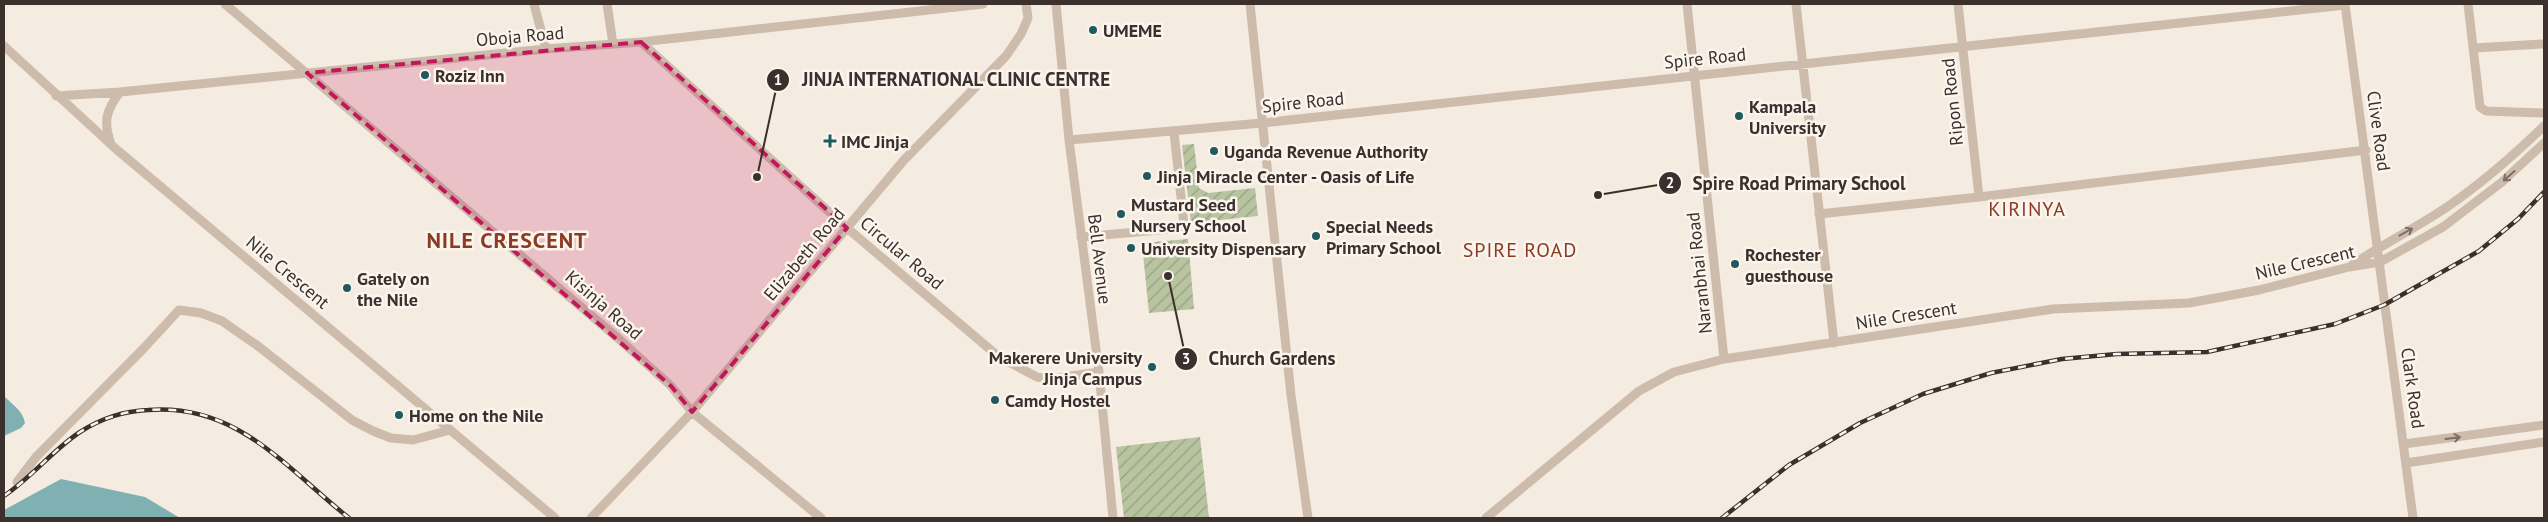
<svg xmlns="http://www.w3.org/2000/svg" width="2548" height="522" viewBox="0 0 2548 522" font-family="'PT Sans',sans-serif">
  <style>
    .garden { fill: url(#garden-furrows) }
    .water { fill: #7fb0b2 }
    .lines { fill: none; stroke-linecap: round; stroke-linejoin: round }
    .minor { stroke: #cdbbac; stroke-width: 9 }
    .rail-casing { stroke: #3b302b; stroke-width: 4.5 }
    .rail { stroke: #fbf5ee; stroke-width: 2.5; stroke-dasharray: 8; stroke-linecap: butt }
    .oneway { stroke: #7d6f65 }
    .marked { fill: #c2185b; fill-opacity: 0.2; stroke: #c2185b; stroke-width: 4; stroke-dasharray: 10 6; stroke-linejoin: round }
    .poi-dot { fill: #1f5a5e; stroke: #fbf5ee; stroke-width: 2 }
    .labels { text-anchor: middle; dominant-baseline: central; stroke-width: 5; stroke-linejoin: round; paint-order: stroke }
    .poi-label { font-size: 18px; font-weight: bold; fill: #3b302b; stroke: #fbf5ee; text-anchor: start }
    .street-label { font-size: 18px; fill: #3b302b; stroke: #fbf5ee }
    .quarter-label { font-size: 20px; letter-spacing: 1px; fill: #8c3b22; stroke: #fbf5ee }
    .district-label { font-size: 22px; font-weight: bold; letter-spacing: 1px; fill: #8c3b22; stroke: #fbf5ee }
    .leader { fill: none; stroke: #3b302b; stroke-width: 2 }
    .callout-dot { fill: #3b302b; stroke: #fbf5ee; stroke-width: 2 }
    .mark-label { font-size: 15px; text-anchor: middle; font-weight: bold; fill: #fff }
    .callout-label { font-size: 19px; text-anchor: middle; font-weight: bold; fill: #3b302b; stroke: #fbf5ee; stroke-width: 5; stroke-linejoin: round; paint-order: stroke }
  </style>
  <defs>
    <pattern id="garden-furrows" width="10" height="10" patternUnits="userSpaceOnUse" patternTransform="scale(1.25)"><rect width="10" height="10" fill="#b8c4a0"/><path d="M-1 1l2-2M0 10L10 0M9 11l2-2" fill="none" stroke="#97a083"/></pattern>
  </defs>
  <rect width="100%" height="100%" fill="#f4ebe1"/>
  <!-- garden -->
  <path class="garden" d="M1194 144 1199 188 1208 193 1255 188 1258 216 1191 223 1182 145Z
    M1188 239 1194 309 1149 313 1142 243Z
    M1200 437 1209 518H1124L1116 447Z"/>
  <!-- water -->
  <path class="water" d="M4 396C12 404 23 411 25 423L21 428 4 436Z
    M61 479 145 497 180 518H4V510Z"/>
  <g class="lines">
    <!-- minor -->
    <path class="minor" d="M225 4 620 340 671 386 692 412 821 518
      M534 4 546 49
      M607 4 613 44
      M1056 4 1069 140 1099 372 1113 518
      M1250 4 1291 395 1308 518
      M1687 4 1724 359
      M1796 4 1834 343
      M1958 4 1979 197
      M2345 4 2413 518
      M2468 4 2480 107 2486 111 2544 113
      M641 42 847 228 999 357 1037 377 1050 379 1099 372
      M4 46 116 149 555 518
      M2474 48 2544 44
      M56 96 120 92 546 49 641 42 983 4
      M1069 140 1262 123 2345 5
      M111 144C103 122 106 110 120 92
      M1819 214 1979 197 2366 150
      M1081 237 1182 228 1184 225 1174 132
      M2352 265C2383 244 2416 228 2447 207 2482 183 2513 156 2544 126
      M2404 444 2544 425
      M2406 463 2544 442
      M17 482 36 457 144 348 179 310 201 313 222 321 258 346 352 420 373 431 391 438 413 440 450 430
      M591 518 692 412 904 160 1006 56 1021 34 1028 18 1026 4
      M1486 518 1639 391 1674 372 1724 359 2053 309 2189 303 2259 290 2349 267 2380 262 2443 227 2502 182 2544 143"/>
    <!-- rail casing -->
    <g class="rail-casing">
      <path id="rail" d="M4 496C32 477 54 449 80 432 100 419 124 411 148 410 237 403 285 467 349 518
        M1722 518 1789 465 1860 423 1923 394 1991 373 2062 359 2117 354 2207 352 2335 324 2384 305 2479 251 2518 219 2544 192"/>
    </g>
    <!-- rail -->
    <use href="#rail" class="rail"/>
  </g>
  <!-- one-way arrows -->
  <defs><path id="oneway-shaft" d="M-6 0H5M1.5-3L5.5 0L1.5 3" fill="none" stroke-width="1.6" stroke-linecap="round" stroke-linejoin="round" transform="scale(1.25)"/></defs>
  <g class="oneway">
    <use href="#oneway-shaft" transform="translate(2509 176) rotate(139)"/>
    <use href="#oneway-shaft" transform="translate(2406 232) rotate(-29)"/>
    <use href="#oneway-shaft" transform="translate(2453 438) rotate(-7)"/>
  </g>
  <!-- marked area -->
  <path class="marked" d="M641 42 847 228 692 412 671 386 307 73Z"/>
  <!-- markers -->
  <g class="poi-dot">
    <circle cx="1093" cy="30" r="5"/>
    <circle cx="425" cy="75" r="5"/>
    <circle cx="1739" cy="116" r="5"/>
    <path d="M827.5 133.5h5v5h5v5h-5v5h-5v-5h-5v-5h5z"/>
    <circle cx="1214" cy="151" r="5"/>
    <circle cx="1147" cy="176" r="5"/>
    <circle cx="1121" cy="214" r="5"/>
    <circle cx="1316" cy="236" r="5"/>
    <circle cx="1131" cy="248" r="5"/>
    <circle cx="1735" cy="264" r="5"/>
    <circle cx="347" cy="288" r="5"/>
    <circle cx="1152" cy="367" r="5"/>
    <circle cx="995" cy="400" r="5"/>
    <circle cx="399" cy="415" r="5"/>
  </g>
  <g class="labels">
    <!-- poi labels -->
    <g class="poi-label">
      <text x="1103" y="30">UMEME</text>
      <text x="435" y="75">Roziz Inn</text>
      <text x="1749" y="106">Kampala<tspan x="1749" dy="21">University</tspan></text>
      <text x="841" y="141">IMC Jinja</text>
      <text x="1224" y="151">Uganda Revenue Authority</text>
      <text x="1157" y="176">Jinja Miracle Center - Oasis of Life</text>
      <text x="1131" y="204">Mustard Seed<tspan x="1131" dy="21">Nursery School</tspan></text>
      <text x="1326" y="226">Special Needs<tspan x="1326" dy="21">Primary School</tspan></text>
      <text x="1141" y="248">University Dispensary</text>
      <text x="1745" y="254">Rochester<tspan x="1745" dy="21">guesthouse</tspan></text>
      <text x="357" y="278">Gately on<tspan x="357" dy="21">the Nile</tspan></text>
      <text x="1142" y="357" text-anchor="end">Makerere University<tspan x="1142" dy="21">Jinja Campus</tspan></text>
      <text x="1005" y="400">Camdy Hostel</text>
      <text x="409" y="415">Home on the Nile</text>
    </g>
    <!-- street labels -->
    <g class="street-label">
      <text transform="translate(520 36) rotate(-5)">Oboja Road</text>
      <text transform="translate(1705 58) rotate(-6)">Spire Road</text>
      <text transform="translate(1303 102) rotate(-6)">Spire Road</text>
      <text transform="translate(1952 102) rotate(-96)">Ripon Road</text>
      <text transform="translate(2379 131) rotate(82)">Clive Road</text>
      <text transform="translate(902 253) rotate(40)">Circular Road</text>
      <text transform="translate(804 254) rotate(-50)">Elizabeth Road</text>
      <text transform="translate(1100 259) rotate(83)">Bell Avenue</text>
      <text transform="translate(2305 262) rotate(-13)">Nile Crescent</text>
      <text transform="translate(288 272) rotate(40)">Nile Crescent</text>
      <text transform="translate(1699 273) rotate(-96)">Naranbhai Road</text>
      <text transform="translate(604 305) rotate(41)">Kisinja Road</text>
      <text transform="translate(1906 315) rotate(-9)">Nile Crescent</text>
      <text transform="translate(2413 388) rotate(82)">Clark Road</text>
    </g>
    <!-- quarter labels -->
    <g class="quarter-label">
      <text x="2027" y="209">KIRINYA</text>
      <text x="1520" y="250">SPIRE ROAD</text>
    </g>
    <!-- district labels -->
    <g class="district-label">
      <text x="507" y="240">NILE CRESCENT</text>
    </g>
  </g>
  <!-- callouts -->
  <path class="leader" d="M757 177L778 80M1598 195L1670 183M1168 276L1186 359"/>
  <g class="callout-dot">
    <circle cx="757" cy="177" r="5"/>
    <circle cx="1598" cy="195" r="5"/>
    <circle cx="1168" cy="276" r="5"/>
    <circle cx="778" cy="80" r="12"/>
    <circle cx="1670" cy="183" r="12"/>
    <circle cx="1186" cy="359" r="12"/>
  </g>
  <g class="mark-label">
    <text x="778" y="85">1</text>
    <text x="1670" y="188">2</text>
    <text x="1186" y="364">3</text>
  </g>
  <g class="callout-label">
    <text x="956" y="86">JINJA INTERNATIONAL CLINIC CENTRE</text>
    <text x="1799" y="190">Spire Road Primary School</text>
    <text x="1272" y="365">Church Gardens</text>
  </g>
  <!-- border -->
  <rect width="2548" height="522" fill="none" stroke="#3b302b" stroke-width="10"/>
</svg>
